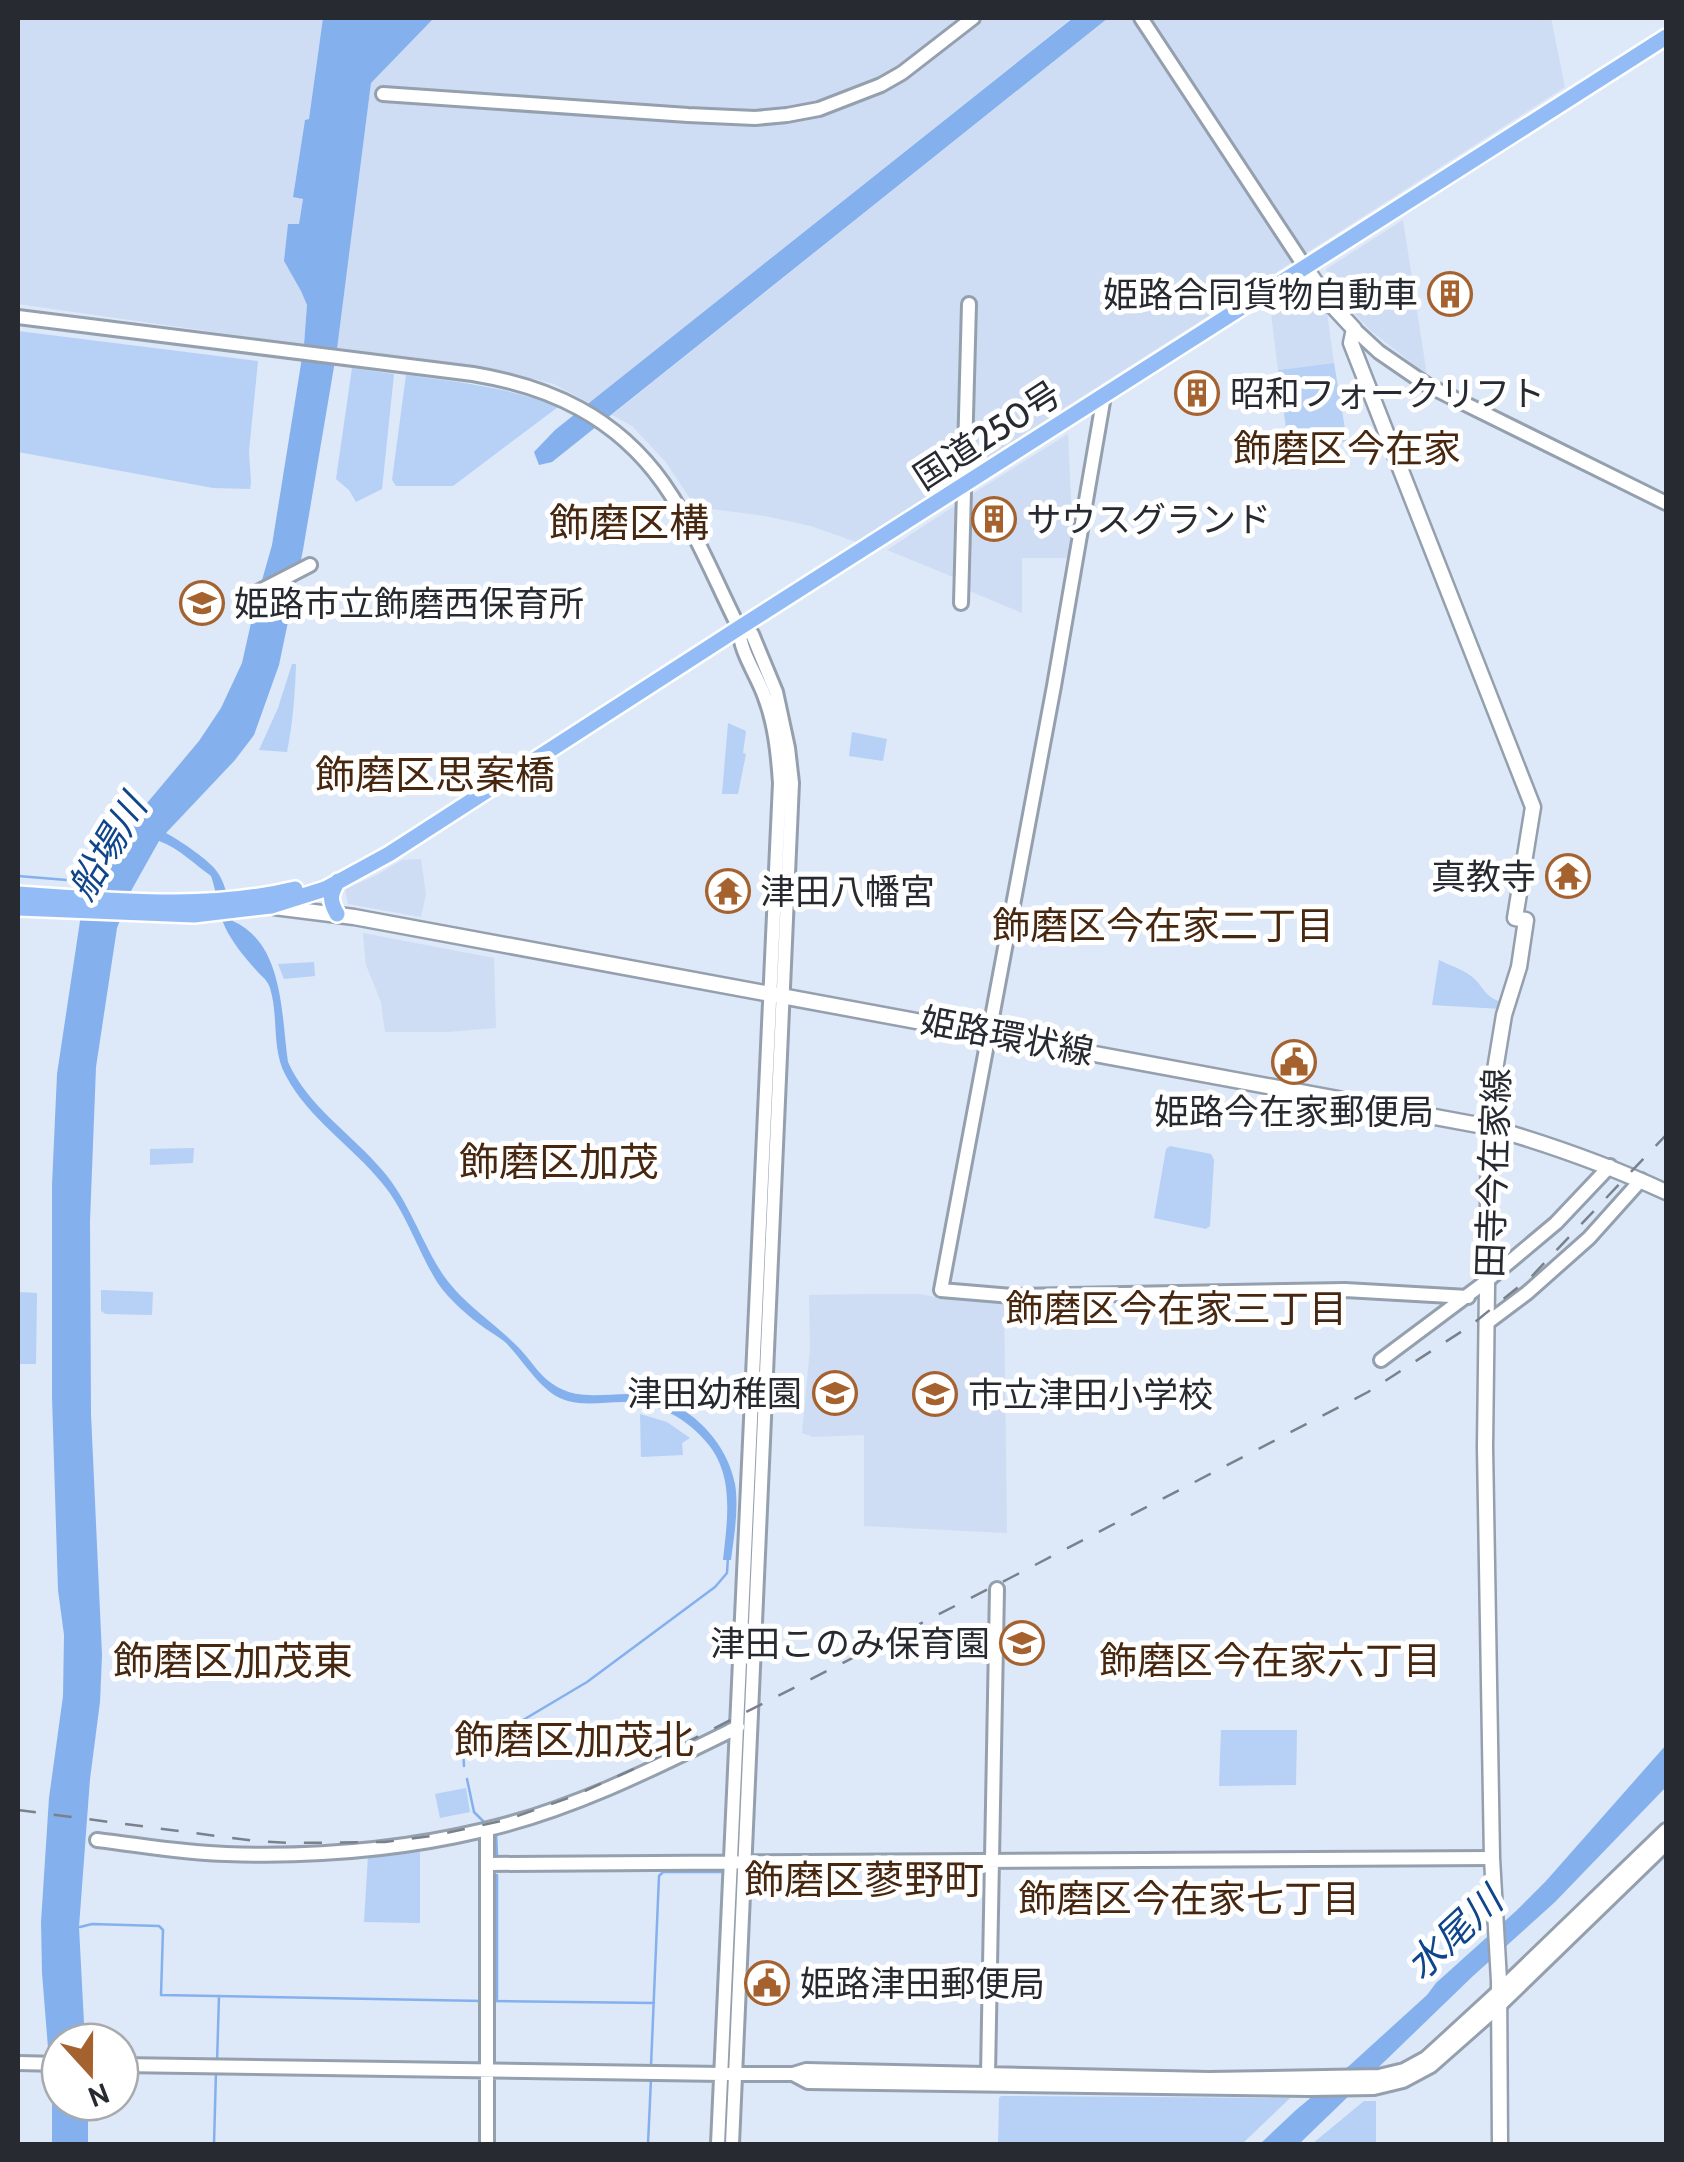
<svg xmlns="http://www.w3.org/2000/svg" width="1684" height="2162" viewBox="0 0 1684 2162" font-family="Cabin,'Noto Sans JP',sans-serif">
  <style>
    .built { fill: #ceddf3 }
    .green { fill: #b6d0f6 }
    .water { fill: #85b0ee }
    .lines { fill: none; stroke-linecap: round; stroke-linejoin: round }
    .stream { stroke: #85b0ee; stroke-width: 2.5 }
    .tertiary-casing { stroke: #95a0ae; stroke-width: 18 }
    .secondary-casing { stroke: #95a0ae; stroke-width: 19 }
    .trunk-casing { stroke: #fff; stroke-width: 20 }
    .tertiary { stroke: #fff; stroke-width: 12 }
    .secondary { stroke: #fff; stroke-width: 14 }
    .trunk { stroke: #93bcf7; stroke-width: 15 }
    .rail { stroke: #79818b; stroke-width: 2.5; stroke-dasharray: 18 18; stroke-linecap: butt }
    .labels { text-anchor: middle; dominant-baseline: central; stroke-width: 10; stroke-linejoin: round; paint-order: stroke }
    .poi-label { font-size: 35px; fill: #272b31; stroke: #fff; text-anchor: start }
    .street-label { font-size: 35px; fill: #272b31; stroke: #fff }
    .neighbourhood-label { font-size: 38px; fill: #47270f; stroke: #fff }
    .water-label { font-size: 38px; font-style: italic; fill: #0f458c; stroke: #fff }
    .quarter-label { font-size: 40px; fill: #47270f; stroke: #fff }
  </style>
  <rect width="100%" height="100%" fill="#dde8f8"/>
  <!-- built -->
  <path class="built" d="M18 18H323L309 120 305 121 293 196 303 199 299 224 284 261 301 291 307 305 304 345 18 304Z
    M434 18H1072L589 403 554 384 489 368 337 349 371 83Z
    M1108 18H1551L1565 87 856 542 811 526 765 516 696 507 665 461 632 426 612 415Z
    M1403 220 1427 375 1370 330 1344 303 1334 289 1326 269Z
    M1299 286 1306 288 1327 313 1334 363 1278 370 1270 305Z
    M1068 434 1073 544 1068 558H1022V613L967 590 969 496Z
    M962 501 958 579 887 550Z
    M421 859 426 894 421 917 348 904 345 889 377 875 402 860Z
    M363 933 494 958 496 1028 448 1032H385L381 1002 366 965Z
    M866 1294H921L939 1298 1004 1301 1007 1533 864 1526V1435L813 1437 802 1433 810 1348 809 1295Z"/>
  <!-- green -->
  <path class="green" d="M18 331 258 361 249 451 251 483 250 489 213 488 18 452Z
    M1334 363 1347 441 1289 450 1278 370Z
    M352 368 394 374 382 489 356 502 349 490 336 479Z
    M406 375C458 382 508 387 558 407L453 486H396L392 480Z
    M292 664H296C295 694 293 722 287 752L259 750 278 708Z
    M728 723 746 731 743 753 746 754 738 794H722Z
    M852 732 887 739 883 761 849 756Z
    M1439 960C1449 965 1462 969 1471 976 1485 987 1483 997 1504 1003L1502 1009 1432 1005Z
    M314 962 315 976 284 979 278 964Z
    M1170 1146 1211 1154 1214 1160 1210 1226 1206 1229 1154 1218 1166 1149Z
    M194 1148 193 1163 150 1165V1149Z
    M101 1290 153 1292 152 1315 106 1314 101 1311Z
    M18 1292 37 1293 36 1364H18Z
    M640 1414 667 1422 690 1438 682 1443 683 1455 641 1457Z
    M1221 1730H1297L1296 1785 1219 1786Z
    M466 1788 470 1812 440 1818 435 1794Z
    M416 1847 420 1852V1923L364 1922 368 1856 373 1853Z
    M1001 2096 1290 2098 1242 2144H998L999 2098Z
    M1364 2101H1376V2144H1312Z"/>
  <!-- water -->
  <path class="water" d="M323 18H434L371 83 337 349 303 550 279 665 254 735 235 760 166 833C179 840 211 861 218 873 227 886 229 906 233 921 284 944 281 1014 288 1062 308 1107 352 1134 383 1171 408 1200 420 1238 440 1270 459 1301 491 1320 516 1345 527 1355 535 1369 546 1379 574 1403 601 1393 634 1394 682 1396 726 1437 735 1484 739 1508 734 1536 731 1560H723C727 1521 735 1477 708 1444 687 1418 657 1402 623 1402 598 1402 572 1409 550 1392 532 1378 521 1358 505 1342 499 1337 492 1333 486 1329 469 1317 449 1300 437 1282 418 1251 405 1210 382 1183 352 1146 309 1119 286 1076 271 1049 279 1017 270 988 267 979 262 977 256 970 245 958 232 942 225 927 218 912 217 893 211 876 194 864 179 848 159 841L131 891 117 928 96 1067 90 1221 91 1414 102 1655 100 1702 90 1779 79 1927 85 2042H60V2102H88V2144H52V2098L42 1973 41 1922 49 1798 63 1696 64 1635 58 1590 52 1397V1185L57 1074 80 921 91 882 127 827 199 741 221 708 242 663 255 605 272 545 304 345 307 305 301 291 284 261 288 224H299L303 199 293 197 305 120 309 119Z
    M1073 18H1108L552 462 539 465 534 452 555 430Z
    M1666 1745V1787L1555 1902 1473 1976 1299 2144H1260L1296 2110 1350 2065 1427 1995 1436 1983 1516 1911 1546 1881Z"/>
  <g class="lines">
    <!-- stream -->
    <path class="stream" d="M18 876 91 882
      M464 1766 463 1750 485 1736 513 1726 587 1682 715 1587 727 1573 728 1557
      M467 1779 474 1812 486 1824
      M496 1832 497 1855
      M748 1872H811
      M80 1927 92 1924 159 1926 163 1930 161 1995 483 2001
      M497 1999V1875
      M491 2001 654 2003
      M217 2063 219 1996
      M651 2066 659 1876 663 1872H725
      M214 2144 216 2071
      M648 2144 651 2079"/>
    <!-- tertiary casing -->
    <g class="tertiary-casing">
      <path id="tertiary" d="M1141 18 1305 267
        M383 94 688 115 755 118 787 115 819 109 881 85 902 73 973 18
        M18 317 473 374C551 387 616 417 663 483 694 527 715 580 739 628 740 652 756 673 764 695 775 723 778 754 780 783L718 2144
        M1354 329 1379 352 1427 385 1666 503
        M1104 396 1054 686 941 1290 1012 1296 1345 1290 1468 1297
        M248 597 310 565
        M961 603 969 304
        M1487 1323 1527 1293 1589 1238 1641 1180
        M1381 1360 1488 1280 1556 1223 1610 1166
        M97 1840C140 1845 183 1853 226 1854 312 1857 400 1850 484 1830 572 1810 657 1767 738 1727
        M488 1864 1492 1858
        M18 2063 60 2064
        M120 2065 722 2074H793L806 2070 1209 2079 1379 2076 1404 2070 1426 2058 1499 1991 1666 1830
        M793 2074 808 2082 1310 2089 1374 2088 1403 2081 1431 2066 1499 2006 1666 1844
        M988 2074 997 1589
        M487 2144V1830
        M732 2144 792 783 788 748 776 692 752 634 739 628"/>
    </g>
    <!-- secondary casing -->
    <g class="secondary-casing">
      <path id="secondary" d="M1305 267 1329 302 1354 329 1351 343 1533 807 1515 918 1526 920 1519 967 1504 1015 1494 1076 1489 1127 1485 1447 1492 1858 1499 1981 1500 2144
        M274 907 354 917 1489 1127C1551 1145 1608 1165 1666 1192"/>
    </g>
    <!-- trunk casing -->
    <g class="trunk-casing">
      <path id="trunk" d="M18 894C110 900 204 911 295 889
        M18 908 194 915 271 906 325 889 389 854 739 628 1666 37
        M337 914C329 900 330 894 338 881"/>
    </g>
    <!-- tertiary -->
    <use href="#tertiary" class="tertiary"/>
    <!-- secondary -->
    <use href="#secondary" class="secondary"/>
    <!-- trunk -->
    <use href="#trunk" class="trunk"/>
    <!-- rail -->
    <path class="rail" d="M18 1810 255 1841 290 1843 385 1842 432 1836 506 1820 574 1796 638 1767 1010 1578 1368 1392 1470 1326 1532 1276 1666 1135"/>
  </g>
  <!-- icons -->
  <defs>
    <g id="building-ring" transform="scale(2.25)"><circle r="9.5" fill="#fff" stroke="#a5622f" stroke-width="1.5"/><path d="M-4-6H4V6H1V3H-1V6H-4ZM-2.5-4.3h1.7v1.8h-1.7ZM.8-4.3h1.7v1.8H.8ZM-2.5-1h1.7V.8h-1.7ZM.8-1h1.7V.8H.8Z" fill="#a5622f"/></g>
    <g id="school-ring" transform="scale(2.25)"><circle r="9.5" fill="#fff" stroke="#a5622f" stroke-width="1.5"/><path d="M0-5L7-2L0 1L-7-2ZM-4 1L0 2.5L4 1V4Q0 6-4 4Z" fill="#a5622f"/></g>
    <g id="temple-ring" transform="scale(2.25)"><circle r="9.5" fill="#fff" stroke="#a5622f" stroke-width="1.5"/><path d="M0-6L5-2H3V0L6.5 2.5H4V6H1.5V3h-3V6H-4V2.5H-6.5L-3 0V-2H-5Z" fill="#a5622f"/></g>
    <g id="civic-ring" transform="scale(2.25)"><circle r="9.5" fill="#fff" stroke="#a5622f" stroke-width="1.5"/><path d="M-.6-6.5H3V-4.5H.6V-3L4-1V1h2V6H-6V1h2V-1L-.6-3ZM-1.2 2.5V6h2.4V2.5Z" fill="#a5622f"/></g>
  </defs>
  <g fill-rule="evenodd">
    <use href="#building-ring" x="1450" y="294"/>
    <use href="#building-ring" x="1197" y="393"/>
    <use href="#building-ring" x="994" y="519"/>
    <use href="#school-ring" x="202" y="603"/>
    <use href="#temple-ring" x="1568" y="876"/>
    <use href="#temple-ring" x="728" y="891"/>
    <use href="#civic-ring" x="1294" y="1062"/>
    <use href="#school-ring" x="835" y="1393"/>
    <use href="#school-ring" x="935" y="1394"/>
    <use href="#school-ring" x="1022" y="1643"/>
    <use href="#civic-ring" x="767" y="1983"/>
  </g>
  <g class="labels">
    <!-- poi labels -->
    <g class="poi-label">
      <text x="1418" y="294" text-anchor="end">姫路合同貨物自動車</text>
      <text x="1230" y="393">昭和フォークリフト</text>
      <text x="1026" y="519">サウスグランド</text>
      <text x="234" y="603">姫路市立飾磨西保育所</text>
      <text x="1536" y="876" text-anchor="end">真教寺</text>
      <text x="760" y="891">津田八幡宮</text>
      <text x="1294" y="1111" text-anchor="middle">姫路今在家郵便局</text>
      <text x="802" y="1393" text-anchor="end">津田幼稚園</text>
      <text x="968" y="1394">市立津田小学校</text>
      <text x="990" y="1643" text-anchor="end">津田このみ保育園</text>
      <text x="800" y="1983">姫路津田郵便局</text>
    </g>
    <!-- street labels -->
    <g class="street-label">
      <text transform="translate(987 435) rotate(-33)">国道250号</text>
      <text transform="translate(1007 1036) rotate(11)">姫路環状線</text>
      <text transform="translate(1493 1173) rotate(-88)">田寺今在家線</text>
    </g>
    <!-- neighbourhood labels -->
    <g class="neighbourhood-label">
      <text x="1347" y="448">飾磨区今在家</text>
      <text x="1163" y="925">飾磨区今在家二丁目</text>
      <text x="1176" y="1308">飾磨区今在家三丁目</text>
      <text x="1270" y="1660">飾磨区今在家六丁目</text>
      <text x="1189" y="1898">飾磨区今在家七丁目</text>
    </g>
    <!-- water labels -->
    <g class="water-label">
      <text transform="translate(107 847) rotate(-59)">船場川</text>
      <text transform="translate(1454 1933) rotate(-43)">水尾川</text>
    </g>
    <!-- quarter labels -->
    <g class="quarter-label">
      <text x="629" y="522">飾磨区構</text>
      <text x="435" y="774">飾磨区思案橋</text>
      <text x="559" y="1161">飾磨区加茂</text>
      <text x="233" y="1660">飾磨区加茂東</text>
      <text x="574" y="1739">飾磨区加茂北</text>
      <text x="864" y="1879">飾磨区蓼野町</text>
    </g>
  </g>
  <!-- border -->
  <rect width="1684" height="2162" fill="none" stroke="#272b31" stroke-width="40"/>
  <!-- north arrow -->
  <g transform="translate(90 2072) rotate(159)"><circle r="48" fill="#ffffff" stroke="#a9aaad" stroke-width="2.5"/>
  <path d="M0-8L18 38L0 25L-18 38Z" fill="#a5622f"/>
  <text y="-15" font-size="28" font-weight="bold" text-anchor="middle" fill="#272b31">N</text>
  </g>
</svg>
